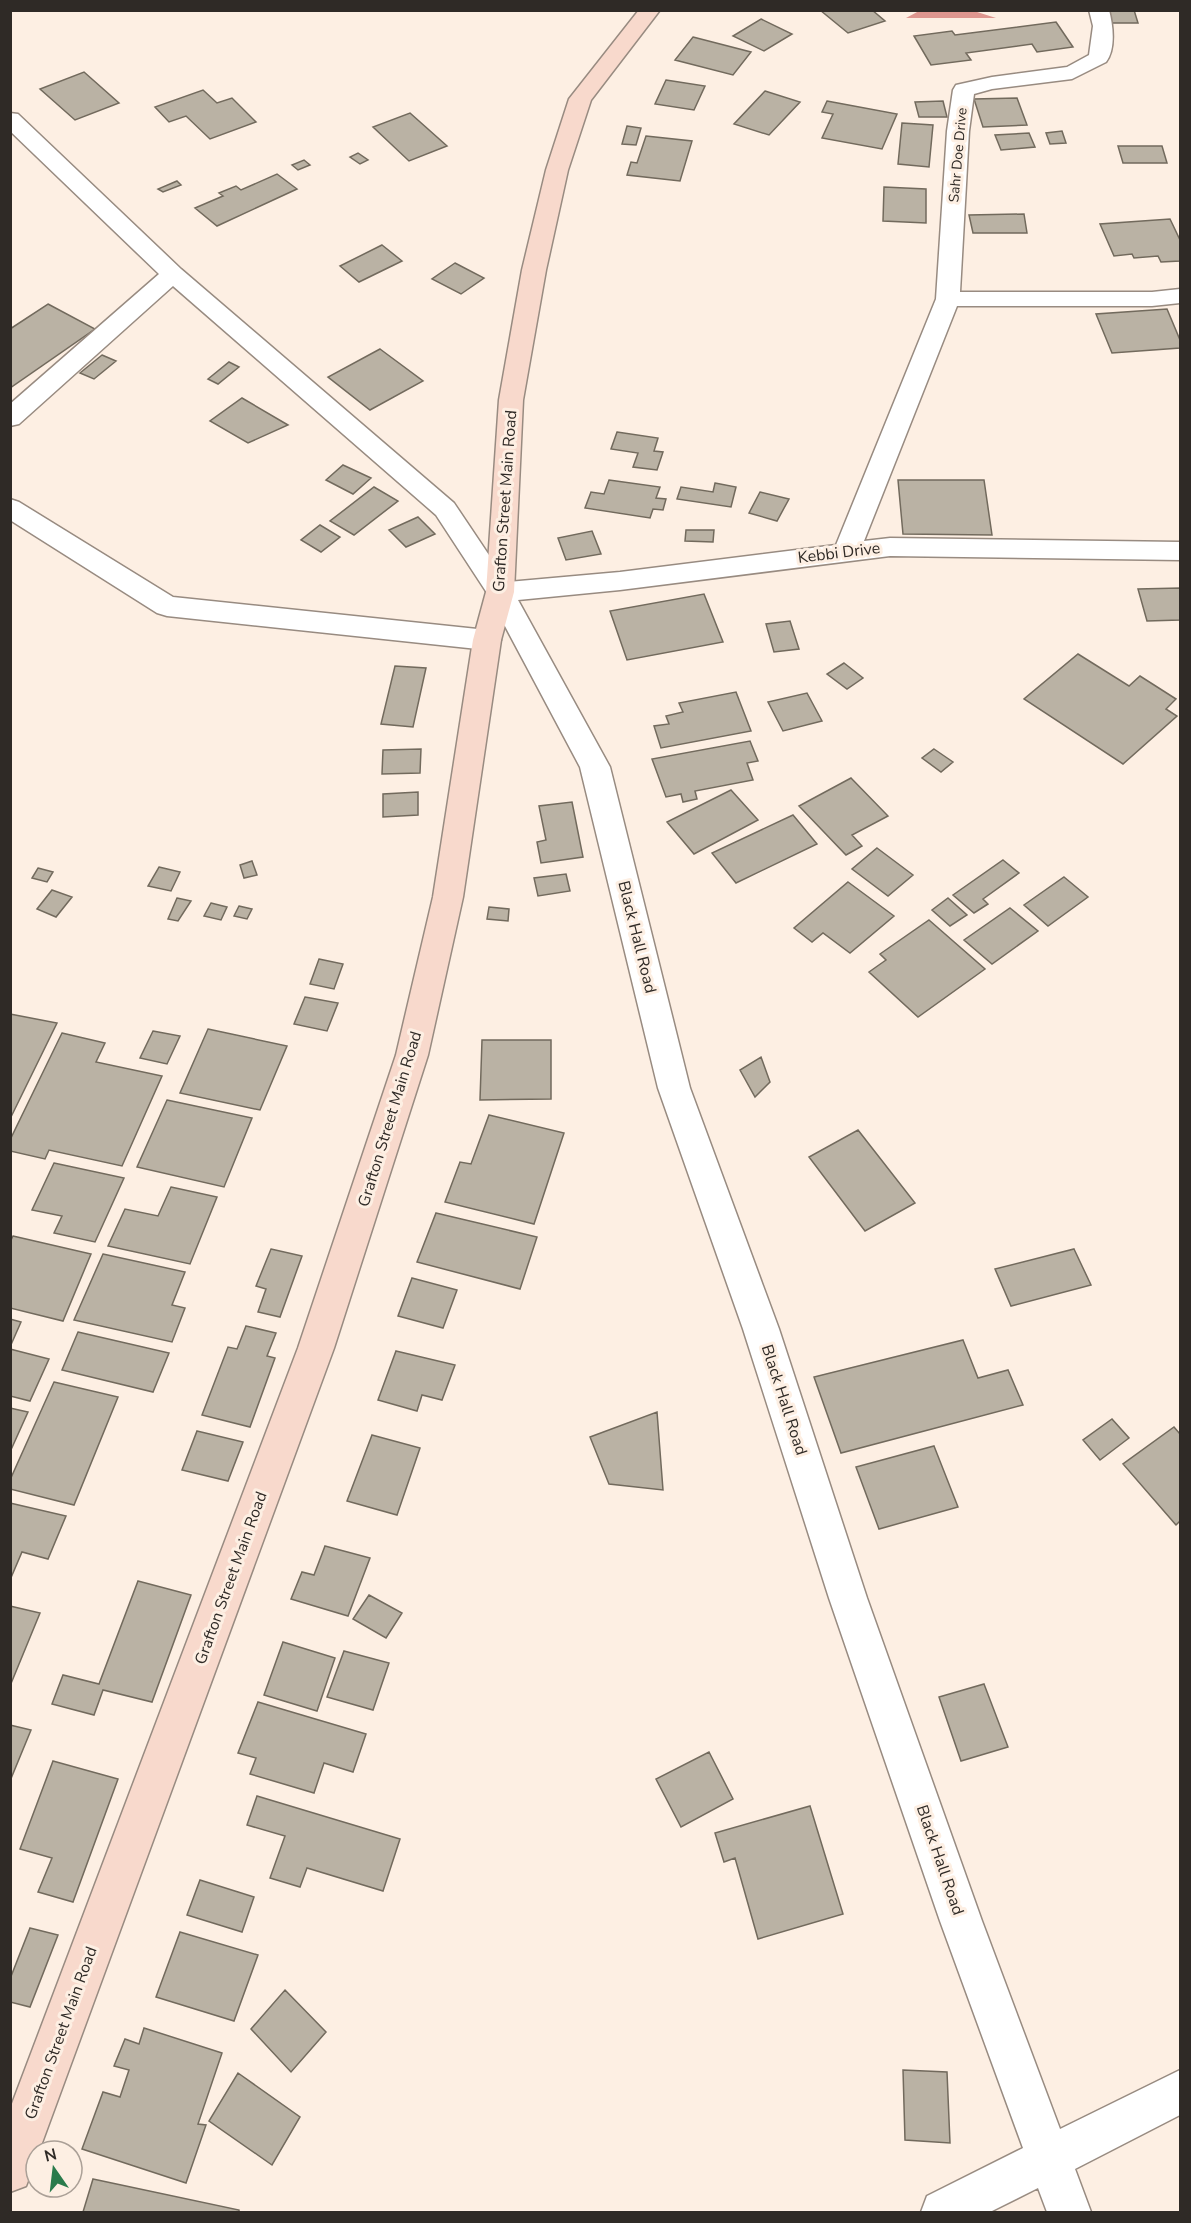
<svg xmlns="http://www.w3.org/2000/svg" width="1191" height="2223" viewBox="0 0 1191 2223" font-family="'Nunito Sans',sans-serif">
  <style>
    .forest { fill: #de968f }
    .building { fill: #bab2a4; stroke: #726a5d; stroke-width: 1.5 }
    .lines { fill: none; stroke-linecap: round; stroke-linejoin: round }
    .street-casing { stroke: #988b81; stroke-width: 3 }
    .secondary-casing { stroke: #988b81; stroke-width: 3 }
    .street { fill: #fff; fill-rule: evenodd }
    .secondary { fill: #f8d9cc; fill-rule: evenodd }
    .labels { text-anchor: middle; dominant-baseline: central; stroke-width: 6; stroke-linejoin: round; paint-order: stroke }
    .far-street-label { font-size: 14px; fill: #2f2a26; stroke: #fdefe3 }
    .street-label { font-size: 16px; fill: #2f2a26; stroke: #fdefe3 }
  </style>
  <rect width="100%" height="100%" fill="#fdefe3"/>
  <!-- forest -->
  <path class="forest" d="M974 11 996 18H906L919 11Z"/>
  <!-- building -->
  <path class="building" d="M820 10H872L885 21 848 33Z
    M1105 10H1134L1138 23H1109Z
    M761 19 792 34 764 51 733 36Z
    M1056 22 1073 47 1037 52 1032 44 966 53 971 60 931 65 914 36 952 31 955 35Z
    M693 37 751 52 733 75 675 60Z
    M84 72 119 103 75 120 40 89Z
    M666 80 705 86 694 110 655 104Z
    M203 90 217 103 232 98 256 122 210 139 186 116 169 122 155 107Z
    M765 91 800 102 769 135 734 124Z
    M1017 98 1027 125 983 127 974 99Z
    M827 101 897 114 882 149 822 138 833 114 822 112Z
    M943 101 947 117H919L915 102Z
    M410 113 447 146 409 161 373 127Z
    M902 123 933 125 929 167 898 164Z
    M627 126 641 128 636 145 622 144Z
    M1062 131 1066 143 1050 144 1046 133Z
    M1029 133 1035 147 1001 150 995 135Z
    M646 136 692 141 680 181 627 175 631 162 637 163Z
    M1118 146H1162L1167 163H1123Z
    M358 153 368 160 360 164 350 157Z
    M304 160 310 165 298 170 292 165Z
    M277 174 297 189 217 226 195 208 223 196 219 193 236 186 241 190Z
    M177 181 181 185 163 192 158 189Z
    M884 187 926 189V223L883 221Z
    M1024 214 1027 233H973L969 215Z
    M1170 219 1180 240V261L1161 262 1158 256 1134 258 1132 254 1114 256 1100 224Z
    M382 245 402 261 359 282 340 266Z
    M455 263 484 278 461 294 432 279Z
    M48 304 95 329 10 388V329Z
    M1167 309 1180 340V348L1112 353 1096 314Z
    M380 349 423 381 370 410 328 377Z
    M102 355 116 361 94 379 80 373Z
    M229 362 239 367 218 384 208 379Z
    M242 398 288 425 248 443 210 421Z
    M617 432 658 438 654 451 663 452 657 470 633 467 638 453 611 449Z
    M343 465 371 478 353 494 326 480Z
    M609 480 660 487 656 498 666 499 663 510 653 509 650 518 585 508 591 492 604 494Z
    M898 480H984L992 535 903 534Z
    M715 483 736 487 731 507 677 499 681 487 713 492Z
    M374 487 398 501 354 535 330 521Z
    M760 492 789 499 777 521 749 513Z
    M418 517 435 534 406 547 389 530Z
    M320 525 340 537 321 552 301 540Z
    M686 530H714L713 542 685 541Z
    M592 531 601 554 566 560 558 538Z
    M1180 588V620L1147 621 1138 589Z
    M704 594 723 642 627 660 610 611Z
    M790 621 799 649 774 652 766 624Z
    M1078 654 1129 686 1140 676 1176 699 1166 709 1177 716 1123 764 1024 699Z
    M844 663 863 678 847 689 827 674Z
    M395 666 426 668 413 727 381 724Z
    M736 692 751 731 661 748 654 726 669 724 666 716 683 712 679 703Z
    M807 693 822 721 783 731 768 702Z
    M750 741 758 761 747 763 753 780 695 791 697 799 683 802 681 794 666 797 652 759Z
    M421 749 420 773 382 774 383 750Z
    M934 749 953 762 941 772 922 758Z
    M851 778 888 816 852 835 862 846 846 855 799 806Z
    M731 790 758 820 694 854 667 822Z
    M418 792V815L383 817V794Z
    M572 802 583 857 541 863 537 842 546 840 539 806Z
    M793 815 817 844 736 883 712 853Z
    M877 848 913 875 888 896 852 869Z
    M1003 860 1019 873 983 899 988 904 974 913 953 895Z
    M252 861 257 875 244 878 240 865Z
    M159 867 180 872 171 891 148 886Z
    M38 868 53 872 47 882 32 878Z
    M566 874 570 891 538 896 534 878Z
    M1064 877 1088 897 1048 926 1024 905Z
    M848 882 894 916 850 953 823 933 812 942 794 928Z
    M52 890 72 897 56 917 37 909Z
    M177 898 191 901 178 921 168 919Z
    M948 898 967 915 950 926 932 910Z
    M211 903 227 907 221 920 204 916Z
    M239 906 252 909 247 919 234 916Z
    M489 907 509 909 508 921 487 919Z
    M1010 908 1038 931 992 964 964 940Z
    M929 920 985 969 918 1017 869 972 886 960 880 954Z
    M319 959 343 964 334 989 310 984Z
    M305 997 338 1003 327 1031 294 1024Z
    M10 1014 57 1023 10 1119Z
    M208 1029 287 1046 260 1110 180 1093Z
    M153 1031 180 1036 167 1064 140 1058Z
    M62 1033 105 1043 96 1062 162 1076 122 1166 49 1150 45 1159 10 1151V1140Z
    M482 1040H551V1099L480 1100Z
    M761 1057 770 1082 755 1097 740 1070Z
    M167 1100 252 1118 224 1187 137 1167Z
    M489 1115 564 1133 534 1224 445 1202 460 1162 471 1164Z
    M858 1130 915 1203 865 1231 809 1157Z
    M54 1163 124 1178 95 1242 54 1233 62 1216 32 1210Z
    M171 1187 217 1197 190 1264 108 1246 125 1209 158 1216Z
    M436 1213 537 1237 520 1289 417 1262Z
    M13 1236 91 1254 63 1321 10 1308V1242Z
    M271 1249 302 1256 280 1317 258 1312 266 1289 256 1286Z
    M1074 1249 1091 1285 1011 1306 995 1269Z
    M103 1254 185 1272 172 1305 185 1308 172 1342 74 1320Z
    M412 1278 457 1290 443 1328 398 1316Z
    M10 1319 21 1322 10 1347Z
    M246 1326 276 1333 267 1356 275 1358 250 1427 202 1415 228 1347 237 1349Z
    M78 1332 169 1353 153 1392 62 1370Z
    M963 1340 978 1378 1008 1370 1023 1405 841 1453 814 1377Z
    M10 1349 49 1359 30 1401 10 1396Z
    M396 1351 455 1365 442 1400 422 1395 417 1411 378 1400Z
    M54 1382 118 1397 74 1505 10 1489V1480Z
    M10 1408 28 1412 10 1452Z
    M657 1412 663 1490 609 1484 590 1437Z
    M1112 1419 1129 1438 1100 1460 1083 1440Z
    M1174 1427 1180 1434V1521L1176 1525 1123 1464Z
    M197 1431 243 1442 228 1481 182 1470Z
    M372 1435 420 1448 397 1515 347 1501Z
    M934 1446 958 1507 879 1529 856 1467Z
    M10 1503 66 1516 48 1559 22 1552 10 1580Z
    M325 1546 370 1558 348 1616 291 1599 302 1572 314 1575Z
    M138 1581 191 1595 152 1702 103 1690 94 1715 52 1704 63 1675 99 1684Z
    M369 1595 402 1613 386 1638 353 1619Z
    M10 1606 40 1613 10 1686Z
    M283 1642 335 1658 317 1711 264 1695Z
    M344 1651 389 1663 373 1710 327 1697Z
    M984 1684 1008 1747 961 1761 939 1697Z
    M258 1702 366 1734 353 1772 324 1763 314 1793 250 1774 256 1758 238 1753Z
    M10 1725 31 1730 10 1781Z
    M709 1752 733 1799 681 1827 656 1779Z
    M53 1761 118 1779 73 1902 38 1892 52 1858 20 1849Z
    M257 1796 400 1839 383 1891 307 1868 300 1887 270 1878 285 1836 247 1825Z
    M810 1806 843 1914 758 1939 735 1858 724 1862 715 1833Z
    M200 1880 254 1897 242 1932 187 1915Z
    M30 1928 58 1935 30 2007 10 2002V1979Z
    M180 1932 258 1955 234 2021 156 1997Z
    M285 1990 326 2032 291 2072 251 2029Z
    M144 2028 222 2053 198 2124 206 2125 186 2183 82 2149 103 2092 120 2097 129 2070 114 2066 125 2039 139 2044Z
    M903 2070 947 2072 950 2143 905 2140Z
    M238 2073 300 2117 272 2165 209 2121Z
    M93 2179 239 2210V2212H83Z"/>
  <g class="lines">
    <!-- street casing -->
    <g class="street-casing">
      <path id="street" d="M1089 10H1109C1113 25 1116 49 1106 62L1072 79 992 89 974 94 969 131 960 292H1152L1180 289V303L1152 306H957L864 541 890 538 1180 542V560L890 556 620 590 518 600 610 767 690 1088 779 1329 867 1598 982 1921 1060 2129 1180 2070V2115L1075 2169 1091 2212H1047L1038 2188 990 2212H921L927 2196 1023 2148 940 1921 829 1598 743 1329 658 1088 580 767 489 596 436 515 173 286 19 424 10 426V404L159 274 10 131V113L18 114 181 269 454 503 507 582 620 572 836 545 936 299 947 131 953 90 956 85 992 77 1067 67 1089 55 1093 26Z
        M10 499 19 502 173 597 487 630 497 633 501 640 497 647 487 650 167 616 157 613 10 520Z"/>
    </g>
    <!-- secondary casing -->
    <g class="secondary-casing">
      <path id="secondary" d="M639 10H660L591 100 568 170 546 270 523 400 514 592 501 640 463 897 428 1055 334 1348 39 2151H36V2160L26 2186 10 2192V2109L298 1348 396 1055 433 897 473 640 486 592 499 400 522 270 546 170 569 99Z"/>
    </g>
    <!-- street -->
    <use href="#street" class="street"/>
    <!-- secondary -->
    <use href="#secondary" class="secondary"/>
  </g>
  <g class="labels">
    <!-- far-street labels -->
    <g class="far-street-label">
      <text transform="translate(958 155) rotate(-85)">Sahr Doe Drive</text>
    </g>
    <!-- street labels -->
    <g class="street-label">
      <text transform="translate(505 501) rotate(-86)">Grafton Street Main Road</text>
      <text transform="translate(839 553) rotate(-7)">Kebbi Drive</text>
      <text transform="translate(637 937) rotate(76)">Black Hall Road</text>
      <text transform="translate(390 1119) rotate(-73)">Grafton Street Main Road</text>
      <text transform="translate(784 1400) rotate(72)">Black Hall Road</text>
      <text transform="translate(231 1578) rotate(-70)">Grafton Street Main Road</text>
      <text transform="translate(940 1860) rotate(71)">Black Hall Road</text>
      <text transform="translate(61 2033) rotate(-70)">Grafton Street Main Road</text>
    </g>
  </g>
  <!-- border -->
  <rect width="1191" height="2223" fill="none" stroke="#2f2a26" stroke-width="24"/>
  <!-- north arrow -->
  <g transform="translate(54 2169) rotate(346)"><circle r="28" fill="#fdefe3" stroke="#aba097" stroke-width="1.5"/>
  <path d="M0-4.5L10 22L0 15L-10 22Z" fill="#2a7b4c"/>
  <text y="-9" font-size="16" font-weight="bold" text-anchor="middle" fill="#2f2a26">N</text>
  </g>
</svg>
